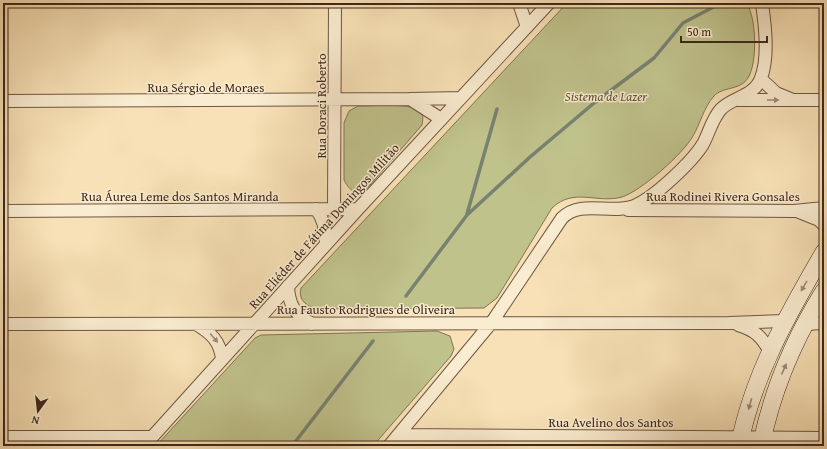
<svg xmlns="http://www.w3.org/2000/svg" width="827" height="449" viewBox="0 0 827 449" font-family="'Gentium Book Plus',serif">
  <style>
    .green { fill: #c0c28c; stroke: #807454 }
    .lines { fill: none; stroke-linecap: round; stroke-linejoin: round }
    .stream { stroke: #788271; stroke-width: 3.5 }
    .minor-casing { stroke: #6d5642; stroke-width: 14 }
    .secondary-casing { stroke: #3f271b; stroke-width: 18 }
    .minor { stroke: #faecd0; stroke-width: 12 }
    .secondary { stroke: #faecd0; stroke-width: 17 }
    .oneway { fill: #9c8a76 }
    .labels { text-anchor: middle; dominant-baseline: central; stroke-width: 3; stroke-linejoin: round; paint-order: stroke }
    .street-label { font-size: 13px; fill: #3f271b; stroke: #faecd0 }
    .park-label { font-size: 13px; font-style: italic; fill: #5f4e37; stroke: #faecd0 }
  </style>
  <rect width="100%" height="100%" fill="#f8e1b6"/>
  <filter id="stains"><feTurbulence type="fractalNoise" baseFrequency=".005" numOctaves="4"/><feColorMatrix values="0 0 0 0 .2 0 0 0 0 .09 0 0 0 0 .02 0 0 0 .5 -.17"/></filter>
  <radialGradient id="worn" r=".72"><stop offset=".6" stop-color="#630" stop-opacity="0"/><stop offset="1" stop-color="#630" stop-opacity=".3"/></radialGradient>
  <!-- green -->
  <path class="green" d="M567 3H742L749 8C756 23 757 61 749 76 742 91 723 86 714 96 704 107 700 124 693 136 683 154 641 191 622 197 597 204 574 187 552 208L497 298 484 308 317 309C306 306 298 300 301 288Z
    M358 106C372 106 409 103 419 110 424 114 423 119 422 125L370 185C359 195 351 194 344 180V123L349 111Z
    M437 331 450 336 454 349 451 356 373 446H156L255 338 261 335Z"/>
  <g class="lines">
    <!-- stream -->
    <path class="stream" d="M467 214 497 109
      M406 296 467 215 530 157 594 103 654 58 683 23 721 3
      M292 446 373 341"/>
    <!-- minor casing -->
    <g class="minor-casing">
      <path id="minor" d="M519 3 527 27
        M738 100H793L776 93 761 79
        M793 100H824
        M3 101 410 99
        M441 119 410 99 461 98
        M334 208 335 3
        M316 209C324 219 326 232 326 244
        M628 210 794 211 824 208
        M3 211 358 209
        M799 212 819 220 824 225
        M288 286C289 306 295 314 312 324
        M3 324 729 323 785 321
        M196 324C211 333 220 341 222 359
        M804 324 824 323
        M738 325C755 330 762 337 770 352
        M399 435 824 438
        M3 437H101
        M109 446 101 437H152
        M144 446 358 209 549 3
        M389 446 492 322 562 218C581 199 610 215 634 206 654 198 692 162 703 144 709 133 712 119 721 109 733 97 755 96 761 78 769 57 765 25 762 3"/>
    </g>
    <!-- secondary casing -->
    <g class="secondary-casing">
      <path id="secondary" d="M739 446C753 375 788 314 824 252
        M761 446C772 391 794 339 824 291"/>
    </g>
    <!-- minor -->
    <use href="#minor" class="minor"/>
    <!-- secondary -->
    <use href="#secondary" class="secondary"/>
  </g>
  <!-- one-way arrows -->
  <defs><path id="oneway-solid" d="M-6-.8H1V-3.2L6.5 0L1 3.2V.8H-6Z"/></defs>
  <g class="oneway">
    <use href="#oneway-solid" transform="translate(773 100)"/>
    <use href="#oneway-solid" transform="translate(804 286) rotate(120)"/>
    <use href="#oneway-solid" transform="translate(214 338) rotate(50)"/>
    <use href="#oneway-solid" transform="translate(784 369) rotate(-66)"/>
    <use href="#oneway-solid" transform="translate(750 404) rotate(106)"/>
  </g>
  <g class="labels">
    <!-- street labels -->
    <g class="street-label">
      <text x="206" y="87">Rua Sérgio de Moraes</text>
      <text transform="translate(321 106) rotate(-90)">Rua Doraci Roberto</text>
      <text x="180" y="196">Rua Áurea Leme dos Santos Miranda</text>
      <text x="723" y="196">Rua Rodinei Rivera Gonsales</text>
      <text transform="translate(324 226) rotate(-48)">Rua Eliéder de Fátima Domingos Militão</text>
      <text x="366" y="309">Rua Fausto Rodrigues de Oliveira</text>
      <text x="611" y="422">Rua Avelino dos Santos</text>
    </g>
    <!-- park labels -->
    <g class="park-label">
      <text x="606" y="96">Sistema de Lazer</text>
    </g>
  </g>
  <!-- margin -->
  <rect width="827" height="449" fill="none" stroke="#f8e1b6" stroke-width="16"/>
  <rect x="4" y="4" width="819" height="441" fill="none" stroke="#3f271b" stroke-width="2"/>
  <rect x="8" y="8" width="811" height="433" fill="none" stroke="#3f271b"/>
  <!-- north arrow -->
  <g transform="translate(38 411) rotate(195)" stroke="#faecd0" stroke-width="3" paint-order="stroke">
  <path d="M0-3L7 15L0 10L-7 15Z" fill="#3f271b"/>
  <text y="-6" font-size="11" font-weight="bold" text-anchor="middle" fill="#3f271b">N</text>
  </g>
  <!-- scale -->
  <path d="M681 36v6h86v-6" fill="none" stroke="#3f271b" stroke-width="2"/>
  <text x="687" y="36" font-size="12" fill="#3f271b" stroke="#faecd0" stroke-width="3" paint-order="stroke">50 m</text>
  <rect width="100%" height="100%" filter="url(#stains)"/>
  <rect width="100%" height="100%" fill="url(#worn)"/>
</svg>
